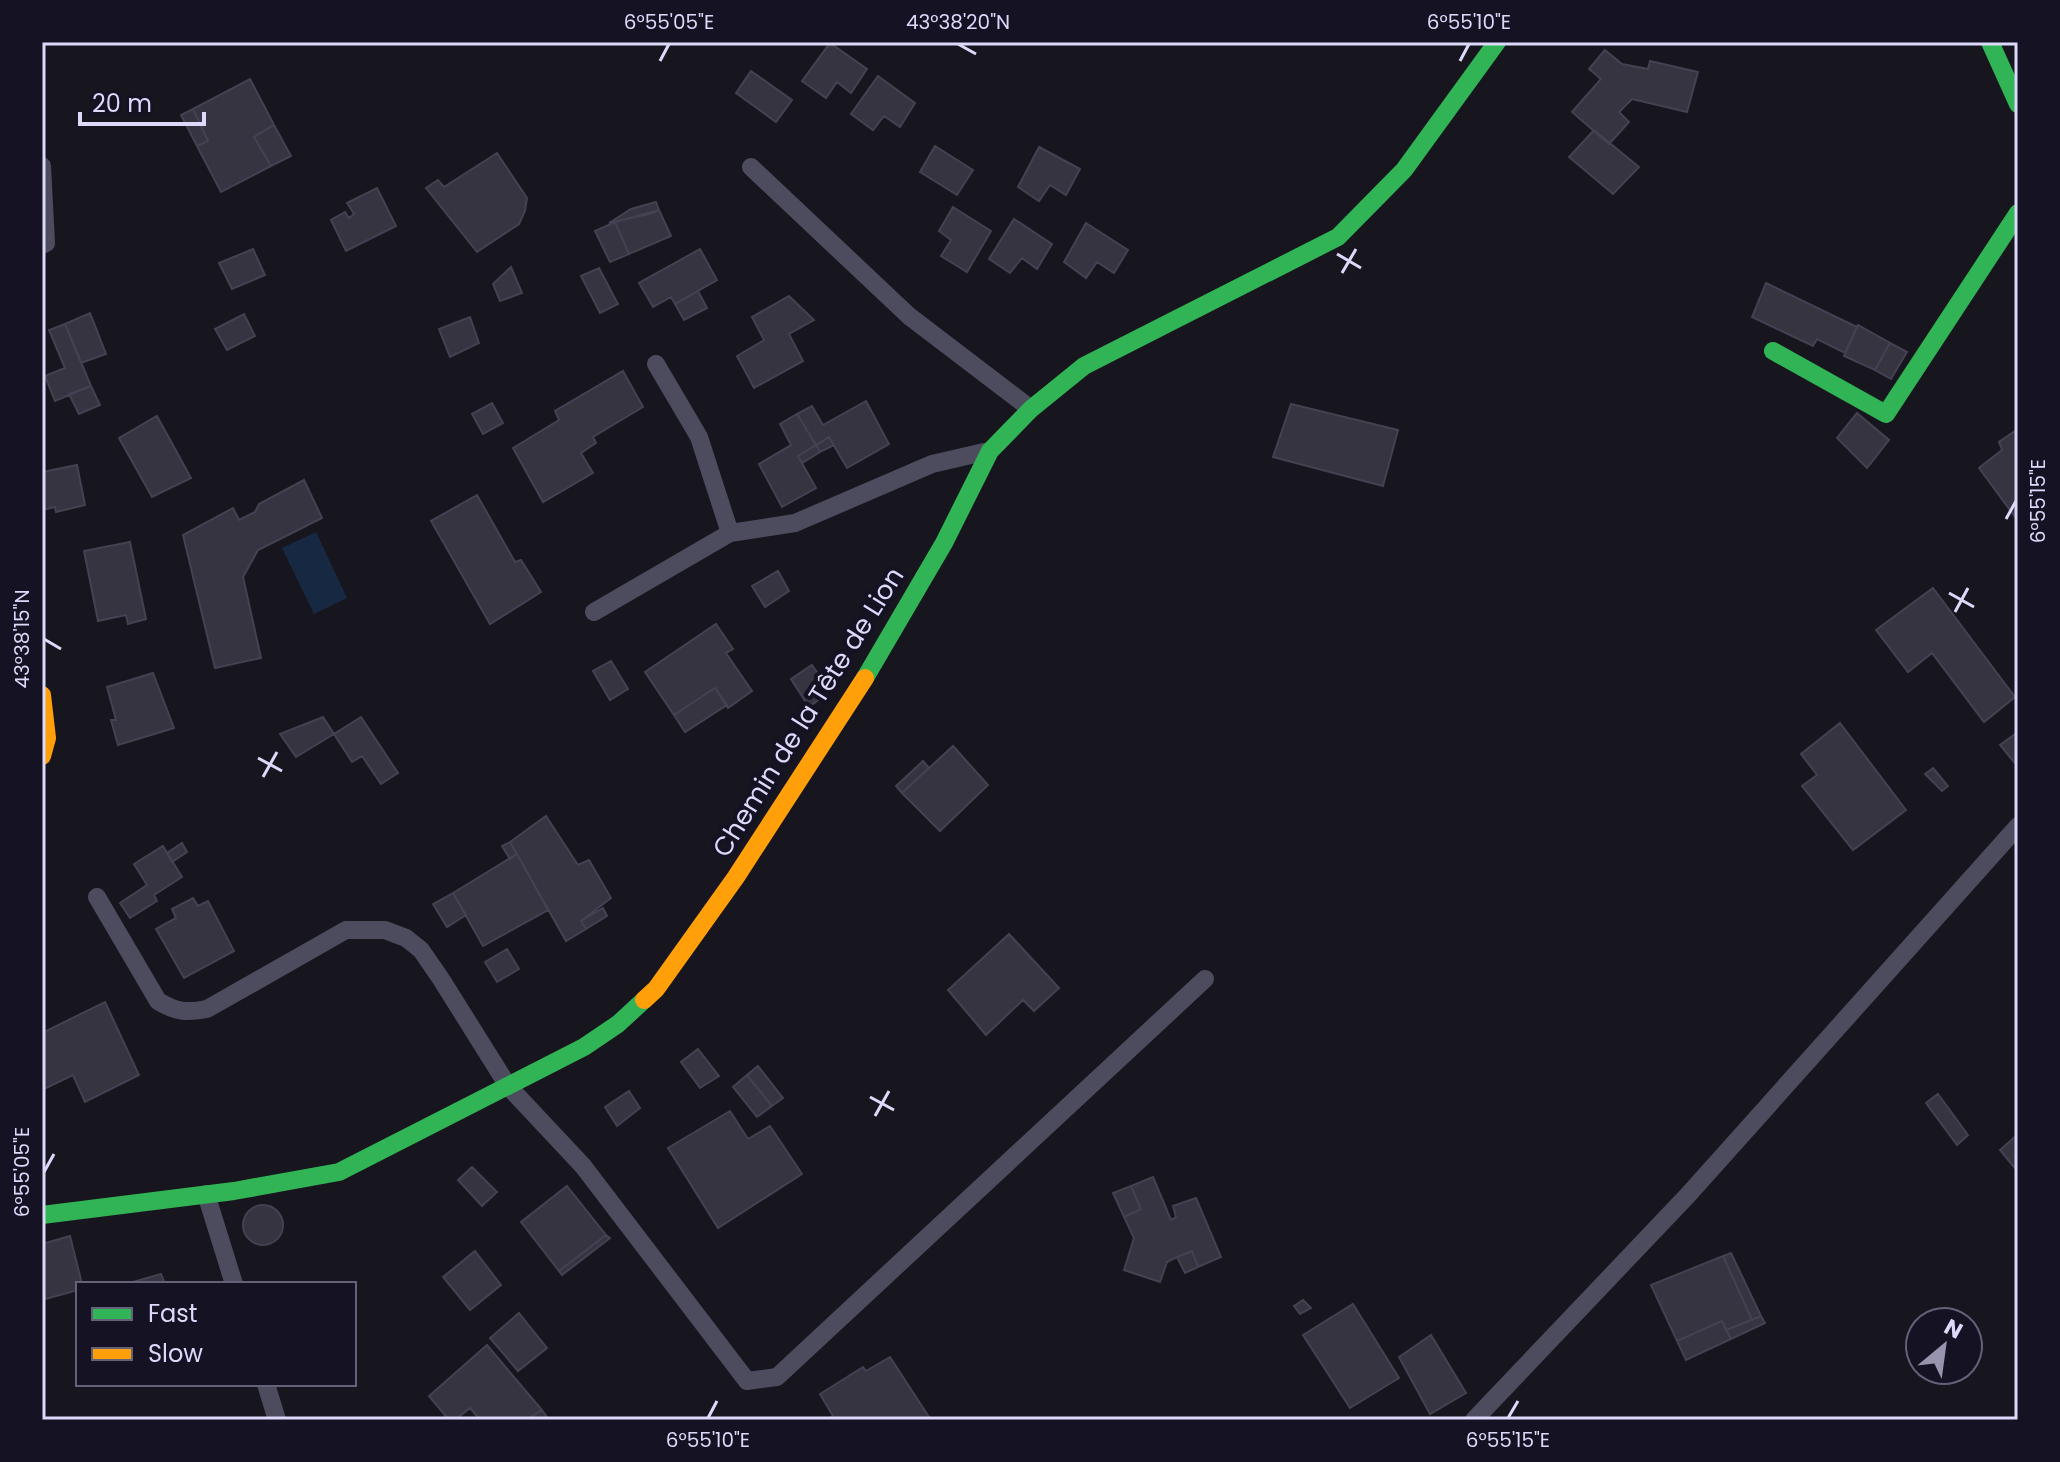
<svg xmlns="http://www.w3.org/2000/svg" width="2060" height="1462" viewBox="0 0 2060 1462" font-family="Poppins,sans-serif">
  <rect width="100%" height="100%" fill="#17161f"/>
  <!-- water -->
  <path fill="#172843" d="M316 532 347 598 314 614 282 548Z"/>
  <!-- building -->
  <path fill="#363441" stroke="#444152" stroke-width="2" d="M830 43 867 69 851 93 837 82 826 98 802 81Z
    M1605 50 1622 64 1648 69 1650 61 1698 72 1687 112 1632 99 1619 112 1629 122 1609 144 1572 112 1601 79 1589 69Z
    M751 71 792 100 776 122 736 93Z
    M878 76 915 103 900 127 884 116 873 130 851 114Z
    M250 79 274 125 254 137 271 166 221 192 197 146 208 141 193 109Z
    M193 109 208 141 197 146 181 115Z
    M274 125 291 156 271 166 254 137Z
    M1594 130 1639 167 1613 194 1569 157Z
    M935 146 973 170 957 195 920 172Z
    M1039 147 1080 169 1066 195 1050 185 1039 201 1018 187Z
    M497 153 527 198 525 211 519 224 477 252 426 188 438 180 444 187Z
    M377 188 396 226 346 251 331 220 345 212 349 218 354 214 347 203Z
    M656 202 659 210 653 213 609 223 631 209Z
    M953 207 991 231 967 272 941 256 951 240 939 231Z
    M659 210 671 236 629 254 615 222Z
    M1014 219 1052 244 1037 269 1022 258 1010 273 989 259Z
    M615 222 629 254 610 262 595 231Z
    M1086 223 1128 250 1114 273 1097 262 1086 278 1064 262Z
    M253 249 265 275 232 289 219 263Z
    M700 249 717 280 675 304 671 297 653 307 639 283Z
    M511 267 522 293 500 301 493 284Z
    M599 268 618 304 600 313 581 276Z
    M1766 283 1857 327 1845 353 1817 339 1813 346 1752 317Z
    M698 291 707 308 684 320 675 304Z
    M789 296 814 320 789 334 803 361 754 388 737 356 764 340 752 317Z
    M90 313 106 354 81 363 65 324Z
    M244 314 255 336 227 350 215 329Z
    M470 317 479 343 450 357 439 329Z
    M65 324 91 386 55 401 45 376 65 368 49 330Z
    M1858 325 1890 343 1875 370 1844 356Z
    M1890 343 1907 352 1891 379 1875 370Z
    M623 371 643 407 593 437 596 443 581 453 593 473 543 502 513 448 559 420 555 411Z
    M91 386 100 405 79 414 69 394Z
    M866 401 889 444 847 468 829 437 816 445 797 414 812 406 823 425Z
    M492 403 503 423 483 434 472 414Z
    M1291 404 1398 430 1383 486 1273 457Z
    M1857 413 1889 440 1867 468 1837 438Z
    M797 414 816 445 798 456 816 488 782 507 759 464 791 445 780 424Z
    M157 416 191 478 152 497 119 438Z
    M2018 429V521L1979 468 2002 450 1999 442Z
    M829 437 834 445 820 452 816 445Z
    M816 445 820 452 802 463 798 456Z
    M77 465 85 505 56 512 55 507 42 510V472Z
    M304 480 322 518 258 550 243 577 261 658 215 668 183 535 233 508 239 520 255 512 259 504Z
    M477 495 515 562 521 560 541 592 490 624 431 521Z
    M130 542 146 619 128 624 126 615 98 621 84 551Z
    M778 571 789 591 765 607 752 586Z
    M1933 588 2015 697 1984 722 1932 653 1908 672 1876 630Z
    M716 624 733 649 726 653 752 691 728 708 715 688 674 715 645 672Z
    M611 661 628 689 610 700 593 671Z
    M812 665 830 691 809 707 791 679Z
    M153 673 174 728 118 745 111 720H116L107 687Z
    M715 688 727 705 685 732 674 715Z
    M323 717 334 734 296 757 280 734Z
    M361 717 398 773 381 784 362 756 352 762 334 734Z
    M1840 723 1906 810 1853 850 1802 786 1817 775 1801 754Z
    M2018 732V767L2000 745Z
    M953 746 988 785 940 831 902 793Z
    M923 761 929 768 902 793 896 786Z
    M1933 768 1948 786 1942 791 1925 774Z
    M546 816 578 865 589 860 611 898 581 921 586 929 566 941 510 842Z
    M510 842 517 854 510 859 502 846Z
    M182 843 187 852 172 862 167 853Z
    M163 846 182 877 154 895 157 901 130 918 120 903 147 885 134 864Z
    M517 854 548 910 483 946 453 893Z
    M453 893 466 915 447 927 433 904Z
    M193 898 198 906 208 901 234 951 184 978 156 929 176 918 172 909Z
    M603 908 607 916 586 929 581 921Z
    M1009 934 1059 988 1034 1011 1023 1000 986 1035 948 990Z
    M507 949 519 969 497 982 485 962Z
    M105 1002 139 1075 85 1102 73 1075 42 1090V1033Z
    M698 1049 719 1076 700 1088 681 1062Z
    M758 1066 783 1098 772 1106 747 1075Z
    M747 1075 772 1106 757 1117 733 1087Z
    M629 1091 640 1108 617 1126 605 1107Z
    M1938 1094 1968 1135 1957 1145 1926 1103Z
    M730 1111 748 1139 770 1126 802 1174 718 1228 668 1148Z
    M2018 1134V1172L2000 1150Z
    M472 1167 497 1192 482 1206 458 1180Z
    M1153 1177 1171 1220 1176 1217 1173 1206 1196 1198 1221 1257 1198 1267 1192 1251 1177 1257 1167 1262 1160 1282 1124 1270 1134 1238 1124 1217 1141 1209 1131 1186Z
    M567 1186 606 1235 559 1271 521 1222Z
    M1131 1186 1141 1209 1124 1217 1113 1193Z
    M243 1225a20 20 0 1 1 40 0a20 20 0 1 1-40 0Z
    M606 1235 610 1238 562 1275 559 1271Z
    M70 1236 82 1284H78V1290L42 1300V1244Z
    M475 1251 501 1285 470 1310 443 1277Z
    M1192 1251 1198 1267 1185 1273 1177 1257Z
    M1731 1253 1761 1316 1752 1320 1723 1256Z
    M1723 1256 1752 1320 1726 1330 1722 1321 1677 1341 1651 1285Z
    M161 1274 165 1284H126Z
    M1303 1300 1311 1308 1300 1314 1294 1306Z
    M1353 1304 1399 1378 1350 1408 1303 1335Z
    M519 1313 547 1348 518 1371 490 1338Z
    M1761 1316 1765 1323 1731 1339 1726 1330Z
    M1722 1321 1731 1339 1686 1360 1677 1341Z
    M1431 1335 1466 1393 1430 1414 1399 1357Z
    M487 1345 513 1376 542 1410 526 1420H480L470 1408 455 1420H449L429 1396Z
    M890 1357 929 1417 925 1420H827L833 1416 820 1394 863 1367 866 1371Z
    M542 1410 549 1420H526Z"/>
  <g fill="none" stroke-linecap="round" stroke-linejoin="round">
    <!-- lane -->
    <path stroke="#4d4c5e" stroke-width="18" d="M42 166 46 243 42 245
      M751 167 909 316 1031 409
      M656 364 699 437 730 533
      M594 612 730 533 795 523 932 464 984 452
      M97 897 158 1001C176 1012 186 1013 207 1009L346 930H385L406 938 421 950 441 979 508 1086 583 1166 747 1381 777 1377 1205 979
      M206 1194 234 1284
      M266 1384 277 1420
      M1474 1420 1688 1195 2018 826"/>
    <!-- fast -->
    <path stroke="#30b455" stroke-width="18" d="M1990 42 2018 104
      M1773 351 1886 414 2018 213
      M865 678 944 543 990 451 1031 409 1084 366 1338 237 1404 170 1497 42
      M42 1215 234 1191 339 1172 584 1047 618 1024 644 1000"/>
    <!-- slow -->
    <path stroke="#ff9f0a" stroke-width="18" d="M42 695 47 738 42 756
      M644 1000 656 989 736 877 865 678"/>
  </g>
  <!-- ticks -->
  <path fill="none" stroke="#dcd9fa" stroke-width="3" d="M958 44 976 54M660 61 669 44M1460 61 1469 44M1337 254 1361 268M1342 273 1356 249M2006 519 2016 501M1949 593 1974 607M1955 612 1968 588M44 639 61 649M258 758 282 771M263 777 277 752M870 1097 894 1110M875 1116 889 1091M44 1172 54 1154M708 1418 717 1401M1508 1418 1518 1401"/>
  <g text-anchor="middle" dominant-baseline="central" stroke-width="8" stroke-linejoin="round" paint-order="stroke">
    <!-- street labels -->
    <g font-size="26" fill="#dcd9fa" stroke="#141223">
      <text transform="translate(808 712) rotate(-58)">Chemin de la Tête de Lion</text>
    </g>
  </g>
  <!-- border -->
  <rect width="2060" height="1462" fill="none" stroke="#141223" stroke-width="88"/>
  <!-- legend -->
  <rect x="76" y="1282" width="280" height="104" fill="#141223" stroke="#646279" stroke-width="2"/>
  <rect x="92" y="1308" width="40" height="12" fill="#30b455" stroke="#646279" stroke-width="2"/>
  <text x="148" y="1322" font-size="24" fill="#dcd9fa">Fast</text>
  <rect x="92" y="1348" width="40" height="12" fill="#ff9f0a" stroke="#646279" stroke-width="2"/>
  <text x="148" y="1362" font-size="24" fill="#dcd9fa">Slow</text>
  <!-- north arrow -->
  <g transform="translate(1944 1346) rotate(29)"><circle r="38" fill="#141223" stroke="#646279" stroke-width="2"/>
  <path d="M0-6L14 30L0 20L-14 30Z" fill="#9795ad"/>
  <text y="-12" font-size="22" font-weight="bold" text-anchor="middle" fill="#dcd9fa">N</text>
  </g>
  <!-- scale -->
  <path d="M80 112v12h124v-12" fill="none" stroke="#dcd9fa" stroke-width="4"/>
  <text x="92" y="112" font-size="24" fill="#dcd9fa" stroke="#141223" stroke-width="6" paint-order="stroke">20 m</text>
  <rect x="44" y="44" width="1972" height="1374" fill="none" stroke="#dcd9fa" stroke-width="3"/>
  <g font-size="20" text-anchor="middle" fill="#dcd9fa">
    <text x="669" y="29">6°55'05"E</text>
    <text x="958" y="29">43°38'20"N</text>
    <text x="1469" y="29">6°55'10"E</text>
    <text transform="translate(2038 501) rotate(-90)" y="7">6°55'15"E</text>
    <text transform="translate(22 639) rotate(-90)" y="7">43°38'15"N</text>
    <text transform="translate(22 1172) rotate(-90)" y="7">6°55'05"E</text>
    <text x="708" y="1447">6°55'10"E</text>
    <text x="1508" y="1447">6°55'15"E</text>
  </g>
</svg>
